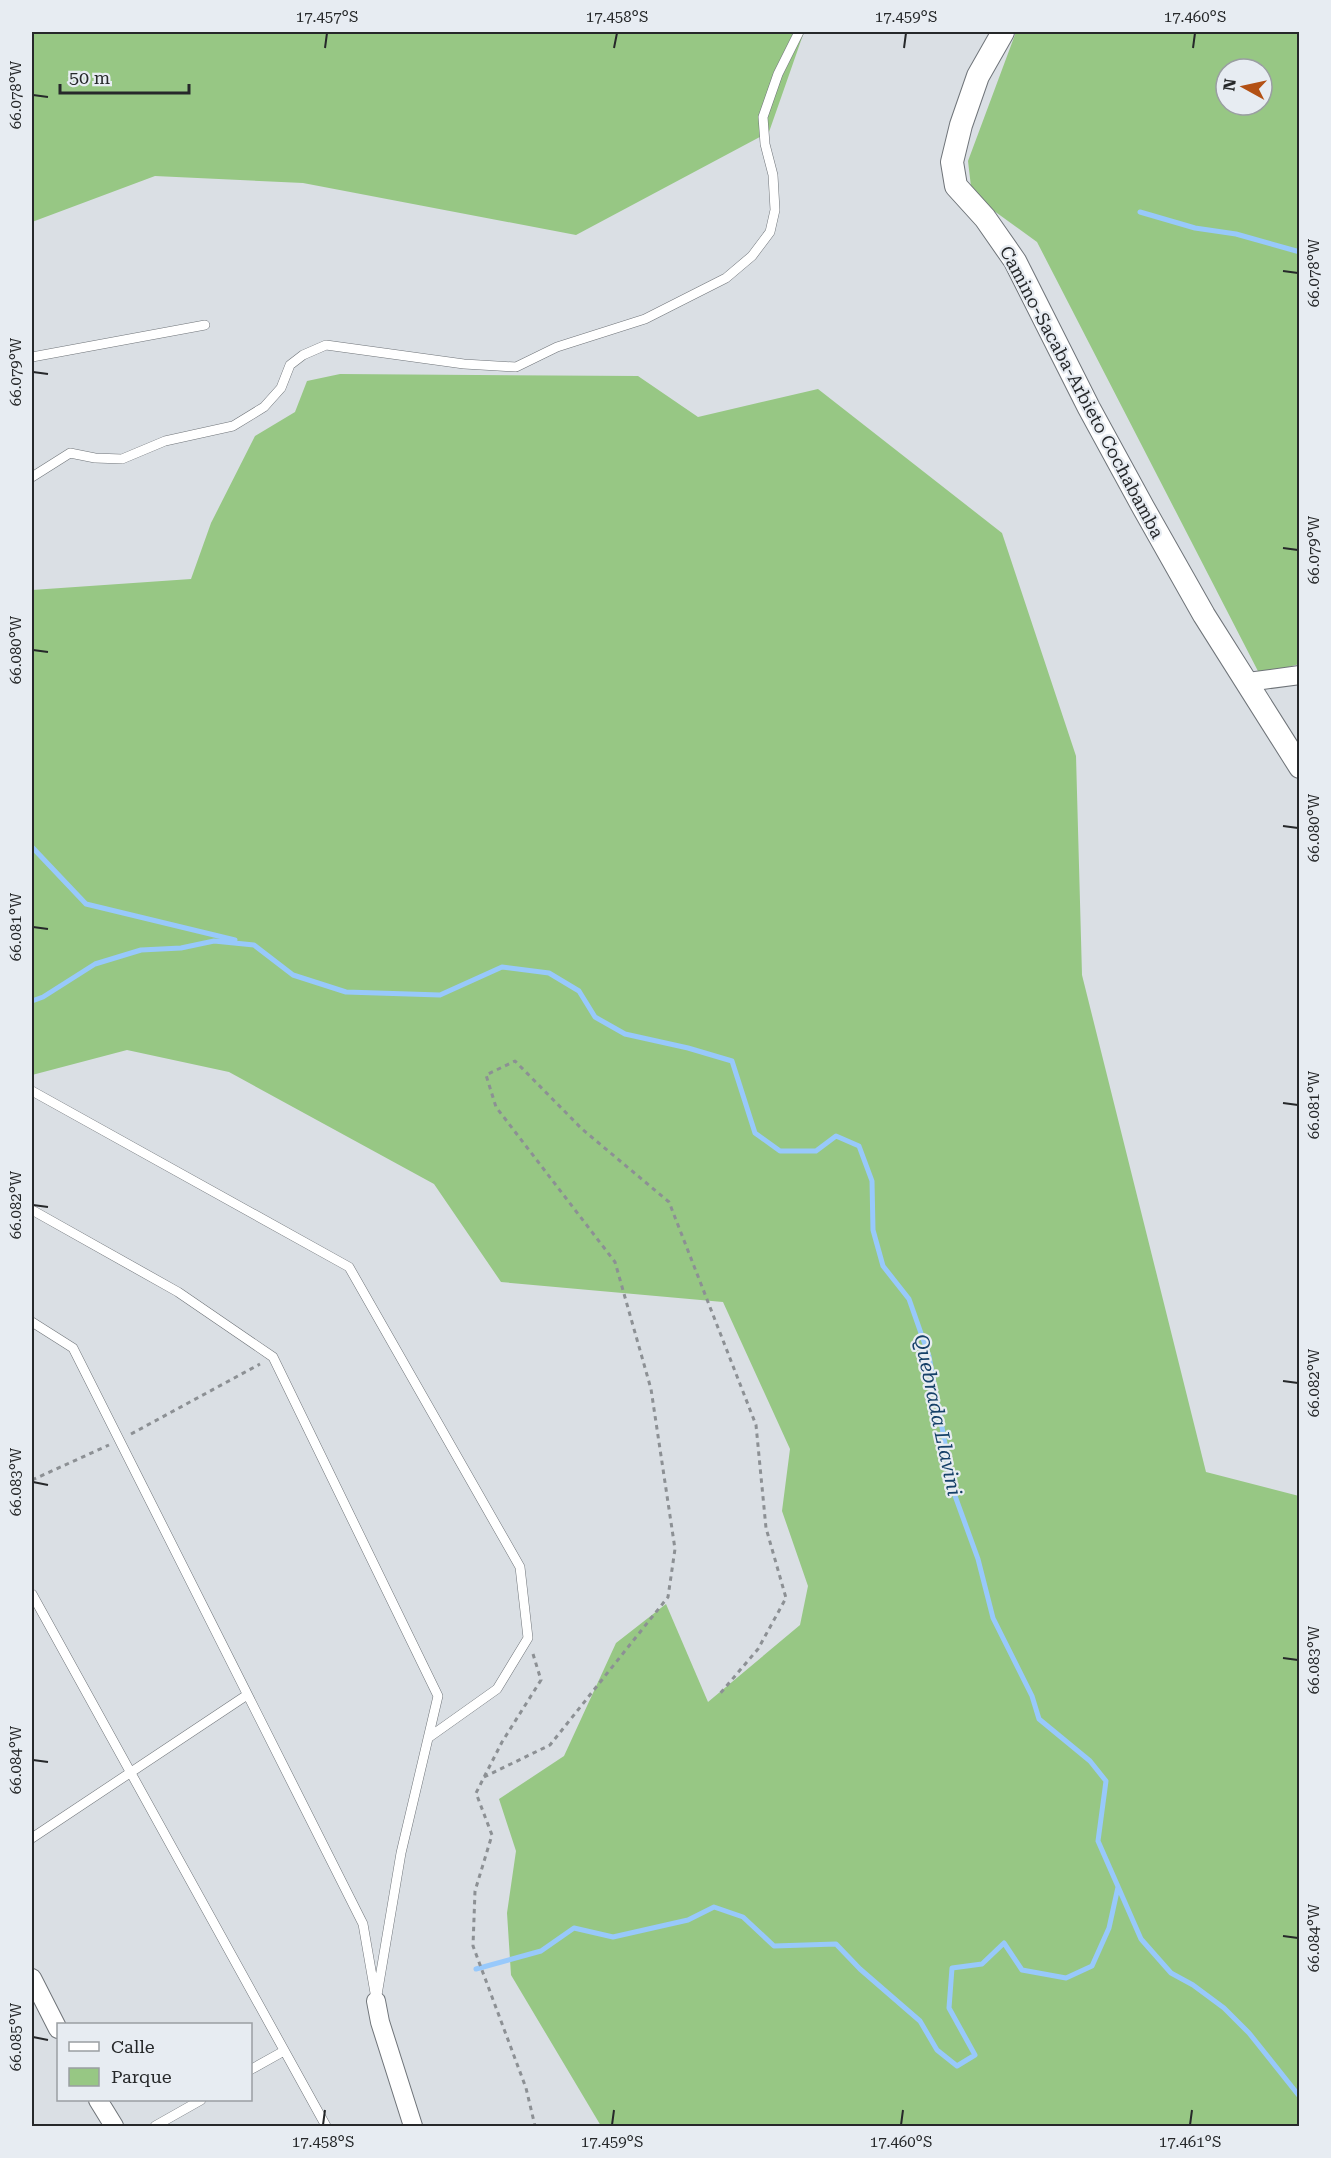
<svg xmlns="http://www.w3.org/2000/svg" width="1331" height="2158" viewBox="0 0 1331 2158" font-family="'Roboto Serif',serif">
  <rect width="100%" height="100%" fill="#dadfe4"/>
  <!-- green -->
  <path fill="#97c784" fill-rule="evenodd" d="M32 32H804L769 132 576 235 303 183 155 176 32 222Z
    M1016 32H1299V664L1260 675 1037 242 972 195 968 161ZM1226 69H1262V105H1226Z
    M340 374 638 376 698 417 818 389 1002 533 1076 756 1082 975 1206 1472 1299 1496V2126H601L511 1975 507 1913 516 1851 499 1799 564 1756 616 1643 666 1604 708 1702 800 1625 808 1586 782 1511 790 1449 723 1302 501 1282 434 1184 229 1072 127 1050 32 1075V590L191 579 211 523 255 436 295 412 307 381Z"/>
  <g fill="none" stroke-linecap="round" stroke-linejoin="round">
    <!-- stream -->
    <path stroke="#98c9fb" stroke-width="5" d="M1140 212 1195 228 1236 234 1300 252
      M32 847 86 904 235 940
      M32 1001 43 997 95 964 141 950 181 948 214 941 254 945 293 975 346 992 440 995 502 967 549 973 579 991 595 1017 625 1034 688 1048 732 1061 755 1133 780 1151H816L836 1136 859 1146 872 1181 873 1230 883 1266 909 1299 929 1356 954 1493 978 1559 993 1618 1032 1696 1039 1719 1090 1761 1106 1781 1098 1841 1141 1939 1171 1973 1193 1985 1224 2008 1249 2033 1300 2097
      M476 1969 541 1951 574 1928 613 1937 688 1920 714 1907 743 1917 774 1946 836 1944 860 1969 920 2021 937 2050 957 2066 975 2055 949 2008 952 1968 982 1964 1004 1943 1022 1970 1066 1978 1092 1966 1109 1928 1118 1887"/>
    <defs>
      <path id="service" d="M32 357 205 325
        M32 477 70 453 95 458 122 459 165 441 233 426 264 407 281 388 290 365 303 355 326 345 464 364 516 367 557 347 645 319 726 278 752 256 770 232 775 210 773 175 765 144 763 117 778 74 799 32
        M32 1091 349 1267 520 1567 528 1638 497 1689 428 1738
        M32 1210 178 1292 273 1357 438 1696 401 1853 376 2001
        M32 1322 73 1348 363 1924 375 1993
        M32 1594 326 2126
        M32 1838 247 1695
        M250 2070 284 2051
        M155 2126 201 2100"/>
      <path id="minor" d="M1248 682 1300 675
        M32 1978 58 2029
        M376 2001 380 2022 413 2126
        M98 2100 114 2126"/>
      <path id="tertiary" d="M1003 32 978 76 961 125 952 162 956 186 985 218 1015 261 1089 408 1143 507 1204 615 1300 767"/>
    </defs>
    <!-- service casing -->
    <use href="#service" stroke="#6f7479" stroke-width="10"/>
    <!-- minor casing -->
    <use href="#minor" stroke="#6f7479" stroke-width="20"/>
    <!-- tertiary casing -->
    <use href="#tertiary" stroke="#6f7479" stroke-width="24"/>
    <!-- path -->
    <path stroke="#8c9094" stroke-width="3" stroke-dasharray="4.5 4.5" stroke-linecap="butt" d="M131 1434 260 1364
      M32 1480 109 1445
      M533 1654 541 1680 502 1742 476 1793 492 1835 475 1891 473 1946 526 2088 535 2126
      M484 1777 550 1745 668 1597 675 1549 651 1389 615 1262 496 1107 486 1075 515 1061 582 1129 669 1202 756 1425 766 1528 786 1598 758 1649 718 1696"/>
    <!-- service -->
    <use href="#service" stroke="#fff" stroke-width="9"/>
    <!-- minor -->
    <use href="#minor" stroke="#fff" stroke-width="18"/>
    <!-- tertiary -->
    <use href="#tertiary" stroke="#fff" stroke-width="22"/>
  </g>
  <!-- ticks -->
  <path fill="none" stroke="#26282a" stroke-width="2" d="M325 48 327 33M614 48 617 33M904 48 906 33M1193 48 1195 33M33 95 48 97M1283 271 1298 273M33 372 48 374M1283 548 1298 550M33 650 48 652M1283 826 1298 828M33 927 48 929M1283 1103 1298 1105M33 1205 48 1207M1283 1381 1298 1383M33 1482 48 1485M1283 1658 1298 1660M33 1760 48 1762M1283 1936 1298 1938M33 2037 48 2040M323 2125 325 2110M612 2125 614 2110M901 2125 903 2110M1190 2125 1192 2110"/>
  <g text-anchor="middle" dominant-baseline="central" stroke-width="4.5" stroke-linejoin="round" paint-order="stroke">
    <!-- street labels -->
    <g font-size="18" fill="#26282a" stroke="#e7ecf2">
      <text transform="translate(1082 392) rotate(62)">Camino-Sacaba-Arbieto Cochabamba</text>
    </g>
    <!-- water labels -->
    <g font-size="20" font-style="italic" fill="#154068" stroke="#e7ecf2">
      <text transform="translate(938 1415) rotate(78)">Quebrada Llavini</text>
    </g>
  </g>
  <!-- border -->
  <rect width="1331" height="2158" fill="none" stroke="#e7ecf2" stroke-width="66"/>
  <!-- legend -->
  <rect x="57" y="2023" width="195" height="78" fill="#e7ecf2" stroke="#9a9ea2" stroke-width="1.5"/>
  <rect x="69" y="2042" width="30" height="9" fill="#ffffff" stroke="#9a9ea2" stroke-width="1.5"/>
  <text x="111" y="2053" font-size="18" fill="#26282a">Calle</text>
  <rect x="69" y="2068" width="30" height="18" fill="#97c784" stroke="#9a9ea2" stroke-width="1.5"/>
  <text x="111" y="2083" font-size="18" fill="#26282a">Parque</text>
  <!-- north arrow -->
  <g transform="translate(1244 87) rotate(278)"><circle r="28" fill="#e7ecf2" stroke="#9a9ea2" stroke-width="1.5"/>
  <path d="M0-4.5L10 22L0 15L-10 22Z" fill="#b35115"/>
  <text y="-9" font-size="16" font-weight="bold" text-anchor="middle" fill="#26282a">N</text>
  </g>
  <!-- scale -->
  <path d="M60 84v9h129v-9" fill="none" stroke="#26282a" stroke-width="3"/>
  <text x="69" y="84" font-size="18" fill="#26282a" stroke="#e7ecf2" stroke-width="4.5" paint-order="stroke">50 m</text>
  <rect x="33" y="33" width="1265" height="2092" fill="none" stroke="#26282a" stroke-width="2"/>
  <g font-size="15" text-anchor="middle" fill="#26282a">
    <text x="327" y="22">17.457°S</text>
    <text x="617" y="22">17.458°S</text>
    <text x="906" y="22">17.459°S</text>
    <text x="1195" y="22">17.460°S</text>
    <text transform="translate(16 95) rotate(-90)" y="5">66.078°W</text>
    <text transform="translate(1314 273) rotate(-90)" y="5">66.078°W</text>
    <text transform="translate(16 372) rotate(-90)" y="5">66.079°W</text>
    <text transform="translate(1314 550) rotate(-90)" y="5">66.079°W</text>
    <text transform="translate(16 650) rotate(-90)" y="5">66.080°W</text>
    <text transform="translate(1314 828) rotate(-90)" y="5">66.080°W</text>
    <text transform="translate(16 927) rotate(-90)" y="5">66.081°W</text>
    <text transform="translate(1314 1105) rotate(-90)" y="5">66.081°W</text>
    <text transform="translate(16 1205) rotate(-90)" y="5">66.082°W</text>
    <text transform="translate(1314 1383) rotate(-90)" y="5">66.082°W</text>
    <text transform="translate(16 1482) rotate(-90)" y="5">66.083°W</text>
    <text transform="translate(1314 1660) rotate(-90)" y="5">66.083°W</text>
    <text transform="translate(16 1760) rotate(-90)" y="5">66.084°W</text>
    <text transform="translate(1314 1938) rotate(-90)" y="5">66.084°W</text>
    <text transform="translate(16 2037) rotate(-90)" y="5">66.085°W</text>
    <text x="323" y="2147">17.458°S</text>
    <text x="612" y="2147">17.459°S</text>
    <text x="901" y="2147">17.460°S</text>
    <text x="1190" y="2147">17.461°S</text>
  </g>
</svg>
